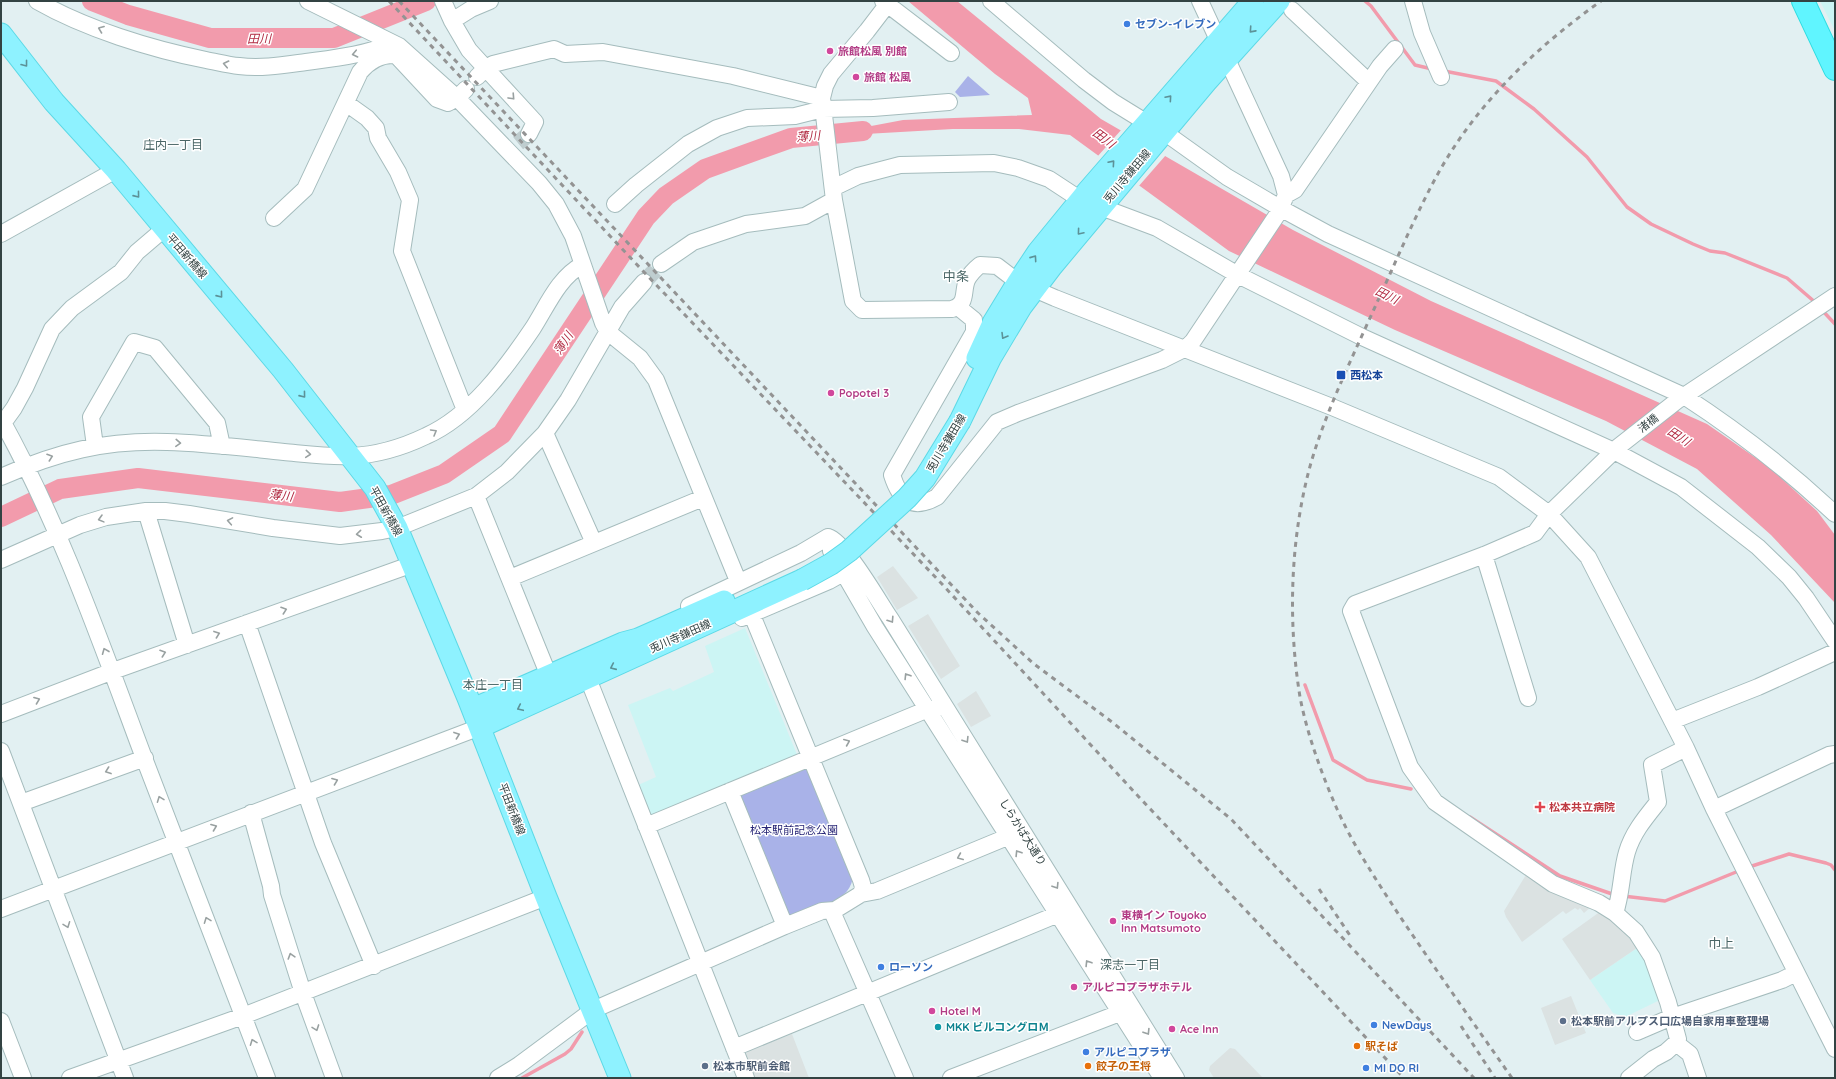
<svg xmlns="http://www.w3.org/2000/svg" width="1836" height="1079" viewBox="0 0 1836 1079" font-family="Quicksand,'Noto Sans JP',sans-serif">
  <rect width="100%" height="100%" fill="#e2f0f2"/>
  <!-- commercial -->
  <path fill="#ccf5f4" d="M1820 1H1835V31Z
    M745 628 798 757 653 818 648 813 636 786 656 777 628 705 670 688 673 691 714 672 705 646Z
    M1640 946 1660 1000 1625 1017 1613 1013 1590 980Z"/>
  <!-- green -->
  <path fill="#a9b2e8" d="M968 76 990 95 960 97 955 92Z
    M802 766 810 769 853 874C853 902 815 909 794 917L787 914 739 797 744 791Z"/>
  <!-- parking -->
  <path fill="#dbe2e2" d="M893 566 918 598 897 610 877 577Z
    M928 614 960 666 941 679 908 626Z
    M976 691 991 716 971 727 957 704Z
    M1527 873 1592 906 1584 913 1580 908 1578 910 1575 908 1566 914 1563 911 1522 942 1506 917 1504 911Z
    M1601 911 1640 946 1590 980 1562 939Z
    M1571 996 1586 1033 1555 1045 1541 1008Z
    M792 1034 809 1078H752L744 1056 748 1051Z
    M1230 1048 1235 1049 1263 1078H1214L1209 1070 1210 1066Z"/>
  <!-- water -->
  <path fill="#f29bac" d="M908 1H957L1101 119 1293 230 1431 301 1707 424 1769 467 1817 511 1835 535V603L1771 535 1697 469 1606 421 1395 330 1229 251 1070 135 1019 129H953L813 137 903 120 1032 115 1028 98 995 74Z"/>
  <!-- pier -->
  <path fill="#e2f0f2" d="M1122 129 1166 155 1138 187 1097 157Z"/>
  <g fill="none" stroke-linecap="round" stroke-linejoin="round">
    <!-- stream -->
    <path stroke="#f29bac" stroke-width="3.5" d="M1365 1 1371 6 1415 65 1432 69
      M1444 71 1496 81 1534 109 1587 157 1627 207 1651 224 1693 244 1710 251 1725 253 1787 278 1816 303
      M1821 309 1835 324
      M1305 685 1333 760 1367 780 1411 789
      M1470 817 1560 876 1615 895
      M1749 867 1789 854 1826 863 1831 865 1835 870
      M1623 896 1665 901 1741 870
      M522 1078 565 1054 571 1049 582 1032"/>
    <!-- river -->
    <path stroke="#f29bac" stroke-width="20" d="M92 1 128 15 210 38H334L426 1
      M1 517 60 489 138 478 340 502 391 495 444 474 502 434 646 217 666 196 705 169 791 138 863 131"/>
    <!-- minor-tunnel -->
    <path stroke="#bfcdcf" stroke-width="16" stroke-dasharray="16 8" stroke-linecap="butt" d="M518 143 529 134
      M644 282 661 264"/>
    <defs>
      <path id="minor" d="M37 1C86 29 151 49 206 60 217 62 228 65 239 66 261 69 284 65 306 62 335 58 365 55 392 43
        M308 1 399 46 457 98 539 183 556 204 573 236 603 323 608 332 640 358 656 380 738 581
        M443 1 452 21 469 50 535 122 529 134
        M883 1 951 53
        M890 1 867 31 831 74 825 86 822 98 834 200 853 301 862 310 952 309C968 304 962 292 967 280 970 274 975 269 980 265L997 266 1018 282 1055 298 1332 407 1499 477 1549 514 1588 557 1686 748 1714 809 1835 1049
        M991 1 1084 80 1113 102 1147 123 1164 132 1227 177 1280 208 1328 234 1684 396C1738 431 1788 470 1835 514
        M1200 1 1281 176 1286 195
        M1413 1 1422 33 1441 77
        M1292 10 1369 82
        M452 21 471 9 490 1
        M477 77 485 69 493 64 554 49 565 54 603 52 733 76 822 98
        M346 103 367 118 376 128 378 138 398 172 410 200 402 251 465 410
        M833 188 858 176 900 165 994 163 1018 168 1049 179 1081 200
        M615 204 636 185 688 144 717 128 747 118 795 116 823 109 873 108 949 102
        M1101 207 1157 228 1238 275 1362 337 1614 451 1681 487 1758 547 1789 577 1806 598 1835 641
        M274 218 305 189 360 72C369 61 382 54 396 55L437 99 448 103 457 98 466 89
        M1 234 116 170
        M661 264 693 242 746 224 805 216 834 200
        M958 307 974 320V332L892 475C900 500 912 511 937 497L997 422 1018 413 1162 360 1186 348 1193 341 1279 212 1286 195 1295 190 1380 66 1395 49
        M1 419C61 527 101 643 144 758 185 865 226 971 267 1078
        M1 426 14 408 25 388 52 329 72 308 121 272 137 252 164 229
        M545 433 594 543
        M95 446 91 417 134 342 155 348 217 423 222 446
        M1 477C57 452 105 440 167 442 206 443 245 448 284 452 306 454 329 457 351 456 376 455 403 447 426 436 471 416 506 368 533 328 547 306 559 277 582 265
        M476 496 553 686
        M146 511 187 645
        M831 551 875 627 1162 1078
        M1484 555 1528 698
        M1 560 80 525 106 517 146 511H165L189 514 273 528 340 536 382 531 397 528 476 496 507 472 545 433 568 400 622 307 644 282
        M510 578 703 498
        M689 606 801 553 828 537C845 542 879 602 890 618L1176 1078
        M752 615 861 880 863 887 861 894 835 910 834 916 905 1078
        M742 618 829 581 852 568
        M247 623 323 843 374 966
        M584 667 591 686 746 1078
        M1 714 113 671 413 564
        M1672 721 1758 687 1835 652
        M1 751 125 1078
        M730 791 785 926
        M21 803 145 758
        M1714 809 1829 755 1835 754
        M251 813 271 886 272 895 303 993 334 1078
        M646 826 921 712 937 708
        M861 894 877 891 1017 833
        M1 909 480 727
        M1615 913C1622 893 1621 872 1627 852 1633 832 1646 817 1658 802L1652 765 1686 748
        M1 1021 23 1078
        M1637 1032 1672 1017 1782 980 1796 973
        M1676 1043 1690 1054 1698 1078
        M734 1048 1068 910
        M70 1078 243 1016 546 897
        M498 1078 519 1065 593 1010 785 926 822 911 835 910
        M951 1078 1130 1009
        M1629 1078 1653 1059 1666 1052 1676 1043 1678 1039 1668 1002 1652 957 1636 932 1615 913 1599 903 1553 884 1435 802 1410 767 1351 611 1355 604 1484 555 1535 533 1549 514 1618 447 1678 400 1835 296"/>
      <path id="major" d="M1 34 54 102 116 170 283 370 375 488 397 528 468 698 546 897 620 1078
        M977 358 993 323 1018 282 1038 252 1087 192 1253 1
        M960 421 991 357 1021 307 1052 266 1206 82 1279 1
        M473 709 623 643 638 639 724 601
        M480 727 802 580"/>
      <path id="highway" d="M1803 1 1835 69"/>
    </defs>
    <!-- minor casing -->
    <use href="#minor" stroke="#a5bcbd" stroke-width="18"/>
    <!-- major casing -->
    <use href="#major" stroke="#5cd9e6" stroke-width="23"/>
    <!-- highway casing -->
    <use href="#highway" stroke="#2ddce1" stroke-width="24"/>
    <!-- minor -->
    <use href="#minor" stroke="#fff" stroke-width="16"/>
    <!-- major -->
    <use href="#major" stroke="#8ef2ff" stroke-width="21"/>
    <!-- highway -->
    <use href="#highway" stroke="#60f5ff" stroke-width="22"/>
    <!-- rail -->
    <path stroke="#939393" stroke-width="3" stroke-dasharray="5 5" stroke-linecap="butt" d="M389 1 642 270 941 583 1138 796 1404 1078
      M399 1 978 613 1034 664 1112 722 1231 819 1474 1078
      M1319 889 1351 937
      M1461 1026 1495 1078
      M1512 1078C1474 1024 1436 970 1399 915 1377 881 1354 847 1337 809 1322 775 1307 734 1300 697 1288 623 1290 543 1309 470 1324 414 1355 352 1379 298 1399 255 1417 211 1440 170 1480 100 1537 47 1601 1"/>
    <defs>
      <path id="major-bridge" d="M802 580 831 564 849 551 907 498 925 478 960 421"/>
    </defs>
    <!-- major-bridge casing -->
    <use href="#major-bridge" stroke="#5cd9e6" stroke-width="23" stroke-linecap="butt"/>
    <!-- major-bridge -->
    <use href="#major-bridge" stroke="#8ef2ff" stroke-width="21"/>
  </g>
  <!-- one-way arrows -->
  <defs><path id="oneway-chevron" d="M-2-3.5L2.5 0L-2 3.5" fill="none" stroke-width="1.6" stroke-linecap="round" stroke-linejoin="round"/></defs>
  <g stroke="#99a1a1">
    <use href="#oneway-chevron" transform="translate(101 29) rotate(-159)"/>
    <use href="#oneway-chevron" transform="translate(355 54) rotate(168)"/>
    <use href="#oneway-chevron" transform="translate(226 64) rotate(-168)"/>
    <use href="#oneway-chevron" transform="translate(512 97) rotate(47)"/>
    <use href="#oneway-chevron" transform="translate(434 432) rotate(-30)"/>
    <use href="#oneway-chevron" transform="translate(178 443) rotate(3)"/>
    <use href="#oneway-chevron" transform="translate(308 454) rotate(5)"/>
    <use href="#oneway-chevron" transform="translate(50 457) rotate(-19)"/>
    <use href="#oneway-chevron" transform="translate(101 519) rotate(165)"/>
    <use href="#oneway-chevron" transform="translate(230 521) rotate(-170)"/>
    <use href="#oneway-chevron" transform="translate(359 534) rotate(174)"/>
    <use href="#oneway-chevron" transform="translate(284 610) rotate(-19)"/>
    <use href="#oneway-chevron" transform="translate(891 620) rotate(57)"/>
    <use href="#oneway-chevron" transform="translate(217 634) rotate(-20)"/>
    <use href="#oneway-chevron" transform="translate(105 651) rotate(-112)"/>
    <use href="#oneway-chevron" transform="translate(163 653) rotate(-19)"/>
    <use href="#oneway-chevron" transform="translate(907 676) rotate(-122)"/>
    <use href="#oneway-chevron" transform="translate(37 700) rotate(-21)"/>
    <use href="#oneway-chevron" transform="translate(457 735) rotate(-20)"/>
    <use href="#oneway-chevron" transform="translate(966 740) rotate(58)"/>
    <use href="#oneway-chevron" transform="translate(847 742) rotate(-23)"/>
    <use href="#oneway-chevron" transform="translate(108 771) rotate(160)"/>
    <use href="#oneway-chevron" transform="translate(335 781) rotate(-21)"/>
    <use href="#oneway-chevron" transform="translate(160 799) rotate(-111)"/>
    <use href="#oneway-chevron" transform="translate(214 827) rotate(-21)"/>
    <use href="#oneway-chevron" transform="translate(1018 853) rotate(-122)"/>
    <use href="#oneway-chevron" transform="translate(960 857) rotate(157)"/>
    <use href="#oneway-chevron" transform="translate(1056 886) rotate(58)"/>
    <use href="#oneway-chevron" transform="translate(207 920) rotate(-111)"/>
    <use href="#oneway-chevron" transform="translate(67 925) rotate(69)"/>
    <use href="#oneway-chevron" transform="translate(291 956) rotate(-107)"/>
    <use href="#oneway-chevron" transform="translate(1088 963) rotate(-122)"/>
    <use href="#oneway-chevron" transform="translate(316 1028) rotate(70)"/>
    <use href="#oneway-chevron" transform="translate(1147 1032) rotate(58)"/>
    <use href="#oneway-chevron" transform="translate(253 1042) rotate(-111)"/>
  </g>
  <g stroke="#5c9298">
    <use href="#oneway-chevron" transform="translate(1252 30) rotate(132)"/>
    <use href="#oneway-chevron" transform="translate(25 64) rotate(52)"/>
    <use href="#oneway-chevron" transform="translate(1169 98) rotate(-49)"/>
    <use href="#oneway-chevron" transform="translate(1112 163) rotate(-49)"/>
    <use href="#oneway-chevron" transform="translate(137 195) rotate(51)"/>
    <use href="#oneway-chevron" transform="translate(1080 232) rotate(130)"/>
    <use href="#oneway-chevron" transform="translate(1034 258) rotate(-55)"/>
    <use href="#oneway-chevron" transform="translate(220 295) rotate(51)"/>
    <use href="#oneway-chevron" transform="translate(1004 336) rotate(121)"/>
    <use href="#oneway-chevron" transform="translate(303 395) rotate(51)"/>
    <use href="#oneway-chevron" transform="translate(613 667) rotate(156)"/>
    <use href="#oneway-chevron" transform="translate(520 708) rotate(155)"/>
  </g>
  <!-- markers -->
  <g fill="#3f7fe0" stroke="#fff" stroke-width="1.5">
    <circle cx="1127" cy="24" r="4"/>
    <circle cx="881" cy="967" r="4"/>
    <circle cx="1374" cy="1025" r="4"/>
    <circle cx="1086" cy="1052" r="4"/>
    <circle cx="1366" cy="1068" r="4"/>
  </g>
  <g fill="#d1479c" stroke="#fff" stroke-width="1.5">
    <circle cx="830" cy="51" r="4"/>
    <circle cx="856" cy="77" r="4"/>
    <circle cx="831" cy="393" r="4"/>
    <circle cx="1113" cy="921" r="4"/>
    <circle cx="1074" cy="987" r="4"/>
    <circle cx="932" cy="1011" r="4"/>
    <circle cx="1172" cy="1029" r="4"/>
  </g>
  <rect fill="#1a4fb4" stroke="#fff" stroke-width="1.5" x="1336" y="370" width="10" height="10" rx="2"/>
  <path fill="#e0444e" stroke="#fff" stroke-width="1.5" d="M1538 801h4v4h4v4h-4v4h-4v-4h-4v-4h4z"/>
  <g fill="#5c6f8a" stroke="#fff" stroke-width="1.5">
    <circle cx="1563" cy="1021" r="4"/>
    <circle cx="705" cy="1066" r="4"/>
  </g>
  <circle fill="#0f9aa8" stroke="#fff" stroke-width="1.5" cx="938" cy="1027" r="4"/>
  <g fill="#e8710a" stroke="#fff" stroke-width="1.5">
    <circle cx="1357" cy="1046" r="4"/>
    <circle cx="1088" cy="1066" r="4"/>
  </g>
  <g text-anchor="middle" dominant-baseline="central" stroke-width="3" stroke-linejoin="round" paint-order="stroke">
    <!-- shop labels -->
    <g font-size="11" font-weight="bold" fill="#366cbe" stroke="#fff" text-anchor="start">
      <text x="1135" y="24">セブン-イレブン</text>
      <text x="889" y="967">ローソン</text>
      <text x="1382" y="1025">NewDays</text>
      <text x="1094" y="1052">アルピコプラザ</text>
      <text x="1374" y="1068">MI DO RI</text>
    </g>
    <!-- hotel labels -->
    <g font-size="11" font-weight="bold" fill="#b23c85" stroke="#fff" text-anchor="start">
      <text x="838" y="51">旅館松風 別館</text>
      <text x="864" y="77">旅館 松風</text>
      <text x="839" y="393">Popotel 3</text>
      <text x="1121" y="915">東横イン Toyoko<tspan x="1121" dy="13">Inn Matsumoto</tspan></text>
      <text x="1082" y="987">アルピコプラザホテル</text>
      <text x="940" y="1011">Hotel M</text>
      <text x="1180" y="1029">Ace Inn</text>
    </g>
    <!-- street labels -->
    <g font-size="11" fill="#334343" stroke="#fff">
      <text transform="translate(1127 176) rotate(-50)">兎川寺鎌田線</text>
      <text transform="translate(187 256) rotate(49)">平田新橋線</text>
      <text transform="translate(1648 423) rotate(-38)">渚橋</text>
      <text transform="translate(946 443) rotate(-59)">兎川寺鎌田線</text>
      <text transform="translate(386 511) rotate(61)">平田新橋線</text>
      <text transform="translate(680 636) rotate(-24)">兎川寺鎌田線</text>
      <text transform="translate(512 809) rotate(69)">平田新橋線</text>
      <text transform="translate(1023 832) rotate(58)">しらかば大通り</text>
    </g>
    <!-- transit labels -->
    <g font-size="11" font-weight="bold" fill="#164399" stroke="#fff" text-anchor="start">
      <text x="1350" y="375">西松本</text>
    </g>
    <!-- health labels -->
    <g font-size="11" font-weight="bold" fill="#be3a42" stroke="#fff" text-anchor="start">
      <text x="1549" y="807">松本共立病院</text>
    </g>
    <!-- park labels -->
    <g font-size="11" fill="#272576" stroke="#fff">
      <text x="794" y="830">松本駅前記念公園</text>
    </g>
    <!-- service labels -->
    <g font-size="11" font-weight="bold" fill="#4e5e75" stroke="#fff" text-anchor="start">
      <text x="1571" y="1021">松本駅前アルプス口広場自家用車整理場</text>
      <text x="713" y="1066">松本市駅前会館</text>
    </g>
    <!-- culture labels -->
    <g font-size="11" font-weight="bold" fill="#0d838f" stroke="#fff" text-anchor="start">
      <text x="946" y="1027">MKK ビルコングロＭ</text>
    </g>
    <!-- food labels -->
    <g font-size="11" font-weight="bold" fill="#c56008" stroke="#fff" text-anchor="start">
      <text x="1365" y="1046">駅そば</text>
      <text x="1096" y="1066">餃子の王将</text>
    </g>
    <!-- water labels -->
    <g font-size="12" font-style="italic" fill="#b12a42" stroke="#fff">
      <text x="259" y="38">田川</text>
      <text transform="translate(808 136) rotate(-5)">薄川</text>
      <text transform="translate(1104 138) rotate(36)">田川</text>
      <text transform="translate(1387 295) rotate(26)">田川</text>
      <text transform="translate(563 343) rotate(-56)">薄川</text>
      <text transform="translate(1679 436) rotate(33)">田川</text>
      <text transform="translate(281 495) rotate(7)">薄川</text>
    </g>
    <!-- neighbourhood labels -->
    <g font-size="12" fill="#4a6666" stroke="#fff">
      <text x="173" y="144">庄内一丁目</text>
      <text x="493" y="684">本庄一丁目</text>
      <text x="1130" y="964">深志一丁目</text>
    </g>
    <!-- quarter labels -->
    <g font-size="13" fill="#4a6666" stroke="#fff">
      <text x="956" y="276">中条</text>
      <text x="1721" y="943">巾上</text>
    </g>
  </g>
  <!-- border -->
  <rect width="1836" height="1079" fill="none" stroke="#334343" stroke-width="4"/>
</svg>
